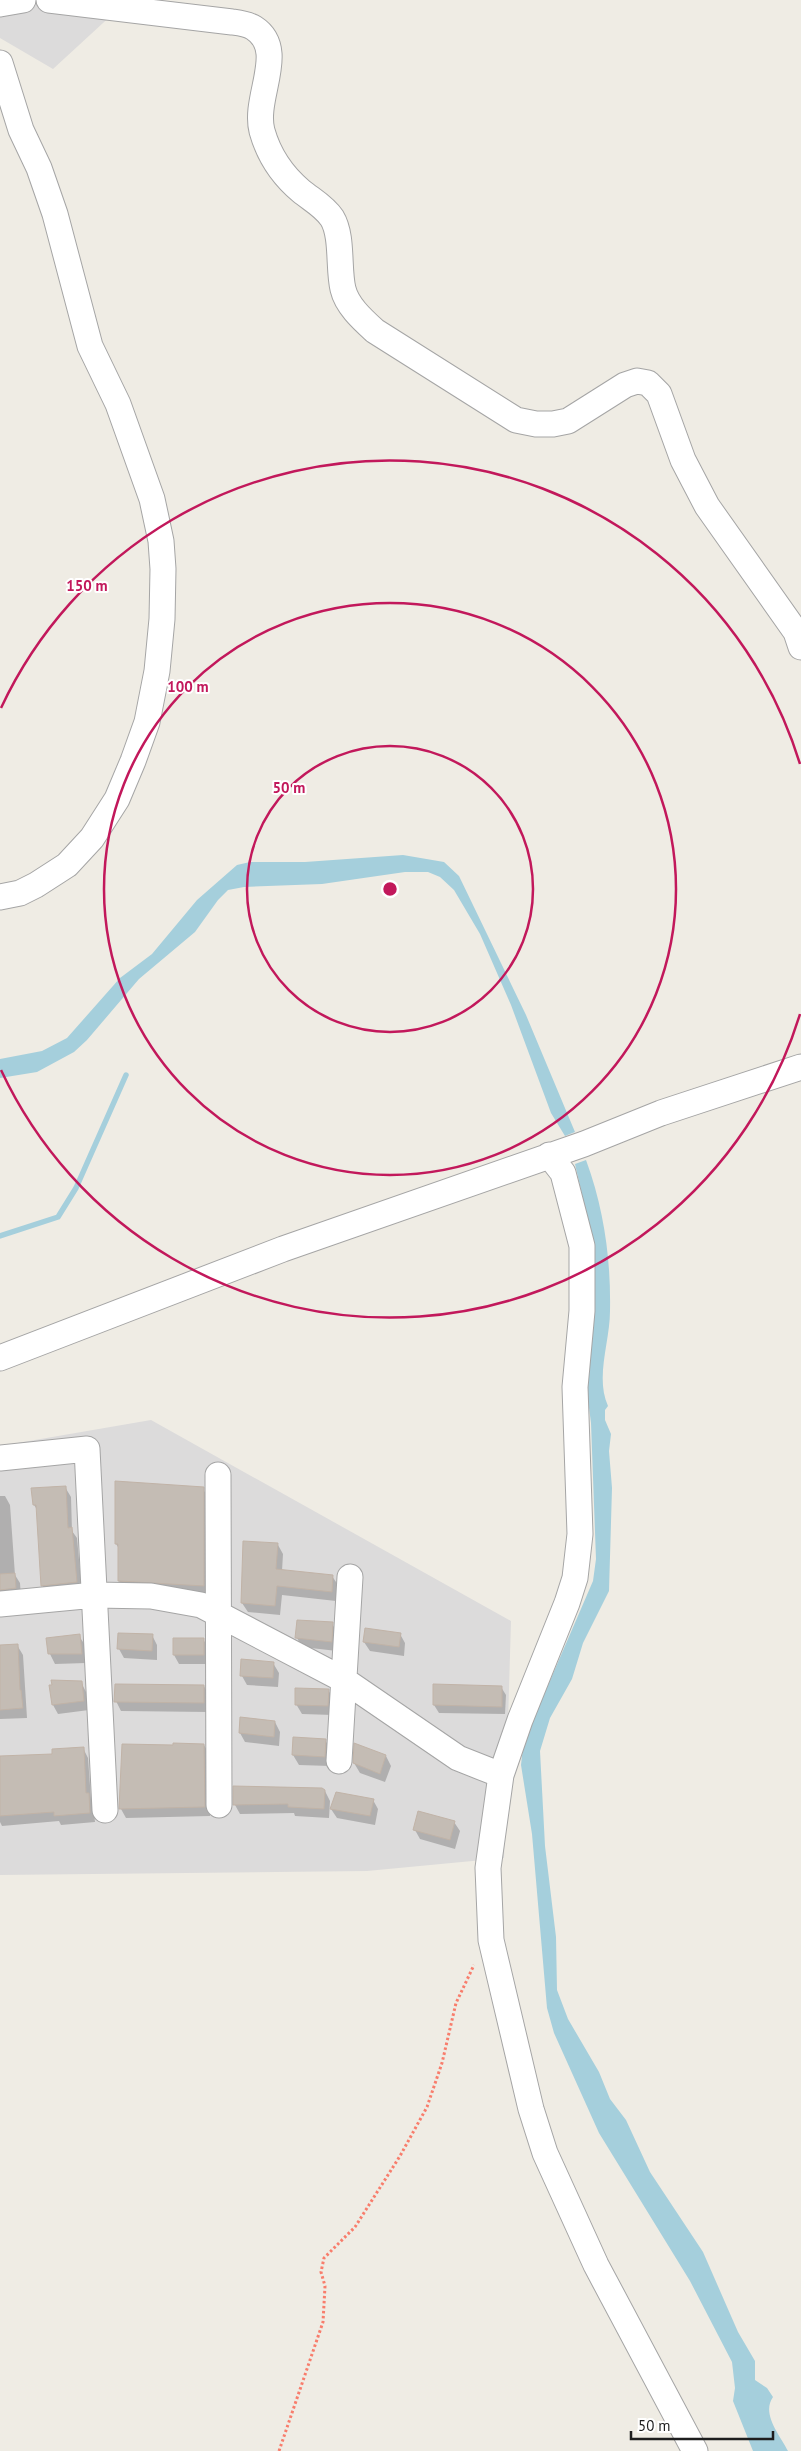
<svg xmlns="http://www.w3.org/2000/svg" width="801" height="2451" viewBox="0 0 801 2451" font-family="'PT Sans',sans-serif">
  <rect width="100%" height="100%" fill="#efece4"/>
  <!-- residential -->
  <path fill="#dcdbdb" d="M0 0H128L53 69 0 38Z
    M151 1420 511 1621 504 1858 367 1871 0 1875V1446Z"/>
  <!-- water -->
  <path fill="#a5cfdc" d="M403 855 444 862 459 876 526 1015 575 1132 565 1136 551 1113 511 1005 480 934 454 890 440 877 428 872H405L322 884 244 887 228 890 218 900 195 932 139 979 87 1040 74 1052 37 1072 0 1078V1059L42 1051 67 1038 120 978 152 954 197 900 237 865 250 862H305Z
    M586 1160C604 1209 611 1259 610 1311 610 1342 595 1377 608 1406L605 1410V1420L611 1434 609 1451 612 1488 609 1591 583 1643 572 1679 550 1718 540 1751 545 1846 556 1937 557 1990 568 2019 599 2072 610 2099 626 2120 650 2172 703 2252 738 2332 755 2361V2380L767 2388 773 2397C761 2414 780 2435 788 2451H753L733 2401 735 2388 732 2362 690 2281 599 2133 554 2033 547 2008 532 1834 521 1765 523 1747 533 1720 593 1581 596 1559 591 1423 587 1392 593 1242 575 1164Z"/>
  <!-- shadow -->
  <path fill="#0003" d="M65 1487 71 1497 72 1531 77 1538 82 1592 48 1595 42 1585 38 1511 34 1505Z
    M203 1489 208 1498 209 1595 124 1590 119 1581 120 1550 116 1544Z
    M0 1496H5L10 1505 15 1575 20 1583 21 1597 0 1602Z
    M278 1545 283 1554 282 1571 332 1576 338 1585 336 1601 282 1595 280 1615 248 1612 242 1603Z
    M332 1624 338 1633 337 1651 302 1647 297 1638Z
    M400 1634 405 1643 404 1656 370 1651 364 1642Z
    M152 1635 157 1645V1660L124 1658 119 1649Z
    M79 1636 85 1645 86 1663 55 1664 50 1654Z
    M203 1639 209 1649V1664H179L174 1655Z
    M17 1645 23 1655 27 1718 0 1719V1646Z
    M273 1663 279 1673 278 1687 247 1685 242 1676Z
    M81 1682 86 1692 89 1710 58 1714 53 1705Z
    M204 1686 209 1696V1712L121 1711 116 1701Z
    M501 1687 506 1695 505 1714 439 1713 434 1705Z
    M328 1690 334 1699 333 1715 302 1714 296 1704Z
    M275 1722 280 1732 279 1746 245 1742 240 1733Z
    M294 1739 325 1740 331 1750 330 1766 299 1765 293 1755Z
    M204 1745 209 1754 210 1816 126 1818 121 1809 174 1746Z
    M356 1745 386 1756 391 1766 385 1782 360 1773 354 1763Z
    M83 1748 88 1758 91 1799 93 1803 95 1822 61 1825 59 1821 2 1826 0 1822V1757L53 1755Z
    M235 1787H281L325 1791 330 1801 329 1818 295 1816 294 1813 240 1814 235 1805Z
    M373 1800 378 1809 375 1825 337 1818 331 1809Z
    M454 1822 460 1831 455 1849 420 1839 415 1830Z"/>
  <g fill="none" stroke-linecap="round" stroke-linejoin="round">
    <!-- stream -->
    <path stroke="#a5cfdc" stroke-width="5.5" d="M0 1236 58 1217 76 1188 126 1075"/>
  </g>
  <!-- building -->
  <path fill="#c4bcb4" stroke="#c1b3a7" d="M115 1481 204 1487V1586L118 1581V1544H115Z
    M66 1486 68 1528 72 1527 77 1582 41 1586 36 1505H33L31 1488Z
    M243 1541 278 1543 276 1569 333 1575 332 1592 277 1586 275 1606 241 1603Z
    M15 1573 16 1588 0 1590V1574Z
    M297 1620 333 1622 332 1642 295 1638Z
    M365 1628 401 1633 399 1647 363 1642Z
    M118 1633 153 1634 152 1651 117 1649Z
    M80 1634 82 1654H48L46 1638Z
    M173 1638H204V1655H173Z
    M18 1644 20 1690H21L23 1708 0 1710V1645Z
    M241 1659 274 1662 273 1678 240 1676Z
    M51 1680 82 1681 84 1701 52 1705 49 1685H52Z
    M115 1684 204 1685V1703L114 1702Z
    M433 1684 502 1686V1707L433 1705Z
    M295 1688 329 1689 328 1706 295 1705Z
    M240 1717 275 1721 274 1737 239 1733Z
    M293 1737 326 1739 325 1757 292 1755Z
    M173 1743 204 1744 205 1807 119 1809 122 1744 173 1745Z
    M354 1743 386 1755 380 1774 353 1763Z
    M84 1747 86 1793H89L90 1813 54 1816V1812L0 1816V1756L52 1754V1749Z
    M233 1786 322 1788 325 1790 324 1809 288 1807V1804L233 1805Z
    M336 1792 374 1799 370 1816 330 1809Z
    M418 1811 455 1821 450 1840 413 1830Z"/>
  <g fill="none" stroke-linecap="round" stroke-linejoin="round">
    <defs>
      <path id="minor" d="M49 0 232 22C239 23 248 24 254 28 288 50 253 97 262 131 269 156 282 175 301 191 312 200 324 206 332 218 343 236 338 269 343 289 347 306 363 320 375 331L516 420 536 424H553L568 421 625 385 637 381 648 383 659 394 683 460 707 506 796 632 801 647
        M0 4 23 0
        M0 63 21 130 39 168 55 214 90 346 118 404 152 499 161 541 163 569 162 619 157 671 147 722 133 761 117 799 92 838 67 865 36 885 20 893 0 897
        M549 1155 563 1173 582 1246V1311L575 1387 580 1534 575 1578 567 1603 520 1720 501 1775 488 1868 491 1940 531 2109 545 2153 596 2265 695 2451
        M0 1358 283 1249 584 1144 661 1113 801 1067
        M0 1458 87 1449 105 1810
        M218 1475 219 1805
        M0 1604 95 1595 151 1596 201 1605 344 1680 458 1758 501 1775
        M339 1761 350 1577"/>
    </defs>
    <!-- minor casing -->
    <use href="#minor" stroke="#a5a5a5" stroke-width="27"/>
    <!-- path -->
    <path stroke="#f87d6c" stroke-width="3" stroke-dasharray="2.5 2.5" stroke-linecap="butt" d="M279 2451 323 2322 325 2286 321 2272 324 2258 355 2227 400 2156 427 2107 442 2063 456 2003 474 1965"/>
    <!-- minor -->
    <use href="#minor" stroke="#fff" stroke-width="25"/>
  </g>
  <!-- distance rings -->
  <g fill="none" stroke="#c2185b" stroke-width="2.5">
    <circle cx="390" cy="889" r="143"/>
    <circle cx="390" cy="889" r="286"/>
    <path d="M800 1014A429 429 0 0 1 1 1070M1 708A429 429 0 0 1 800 764"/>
  </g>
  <circle cx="390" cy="889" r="8" fill="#c2185b" stroke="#fff" stroke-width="2.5"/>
  <g font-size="15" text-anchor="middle" font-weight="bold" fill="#c2185b" stroke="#fff" stroke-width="4" stroke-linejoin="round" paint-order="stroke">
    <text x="87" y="591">150 m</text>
    <text x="188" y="692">100 m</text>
    <text x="289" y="793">50 m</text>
  </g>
  <!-- scale -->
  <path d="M631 2431v8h142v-8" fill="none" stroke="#1e1e1e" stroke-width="2.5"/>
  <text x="638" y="2431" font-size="15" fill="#1e1e1e" stroke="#ffffff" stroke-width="4" paint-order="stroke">50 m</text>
</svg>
